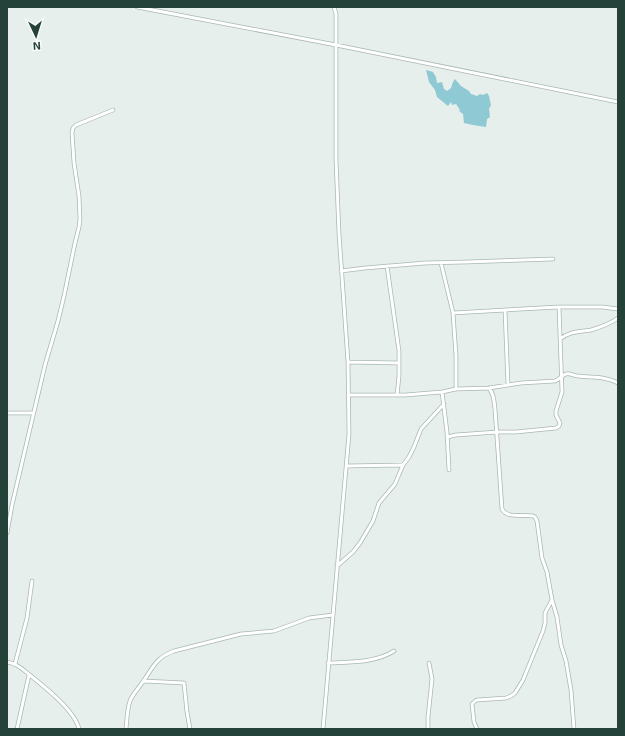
<svg xmlns="http://www.w3.org/2000/svg" width="625" height="736" viewBox="0 0 625 736" font-family="'Exo 2',sans-serif">
  <rect width="100%" height="100%" fill="#e6efeb"/>
  <!-- water -->
  <path fill="#8ec9d4" d="M426 70 433 72 436 77 437 83 442 82 444 89 447 91 451 88 453 82 455 79 461 86 469 91 471 94 477 96 480 94 483 95 487 93 489 96 491 105 489 109 490 117 487 119 486 127 473 125 464 123 463 114 459 111 460 110 456 104 452 105 451 102 448 106 437 97 435 90 429 82Z"/>
  <g fill="none" stroke-linecap="round" stroke-linejoin="round">
    <defs>
      <path id="minor" d="M137 7 336 45 618 102
        M441 263 453 313 456 356V389
        M387 266 399 351V376L397 395
        M341 271 365 268 425 263 466 262 553 259
        M505 310 508 385
        M453 313 558 307H602L618 309
        M560 339C570 331 580 332 591 330 601 327 610 324 618 318
        M348 362 399 363
        M489 388C494 394 494 401 495 409L502 509C507 519 524 514 533 516L535 517 537 521 542 558 547 572 552 600 557 617 561 645 566 661 571 690 574 729
        M442 392 447 432 449 470
        M348 395H405L442 392 456 389 489 388 521 383 555 381C559 380 562 375 566 374 570 373 574 376 578 376 592 378 606 376 618 383
        M7 413H34
        M447 437 456 435 497 432H516L556 428 559 426 560 423 556 415V411L562 392 559 307
        M346 466 402 465
        M7 533 12 505 45 365 58 321 64 296 75 243 79 227 80 219 79 196 74 163 72 133 73 128 76 125 113 110
        M337 566 353 552 360 543 373 521 379 503 395 484 403 465 409 457 414 447 421 429 444 404
        M7 662C10 663 13 663 16 665 22 668 26 672 31 676 46 688 75 711 79 729
        M328 663C350 662 375 663 394 651
        M15 664 27 618 32 581
        M144 681 184 683 187 712 190 729
        M17 729 29 675
        M126 729C127 720 127 709 130 701 132 695 138 689 142 683 153 668 155 658 174 651L241 634 274 631 309 618 333 615
        M323 729 349 434 348 362 339 234 336 160V14L334 7
        M428 729V717L432 679 429 663
        M477 729 474 722 472 704 475 701 477 700 506 698 511 696 515 693 523 680 543 631 545 623V613L552 600"/>
    </defs>
    <!-- minor casing -->
    <use href="#minor" stroke="#a8b8b2" stroke-width="4.5"/>
    <!-- minor -->
    <use href="#minor" stroke="#fff" stroke-width="3"/>
  </g>
  <!-- border -->
  <rect width="625" height="736" fill="none" stroke="#24423a" stroke-width="16"/>
  <!-- north arrow -->
  <g transform="translate(36 36) rotate(176)" stroke="#f7fbf9" stroke-width="3" paint-order="stroke">
  <path d="M0-3L7 15L0 10L-7 15Z" fill="#24423a"/>
  <text y="-6" font-size="11" font-weight="bold" text-anchor="middle" fill="#24423a">N</text>
  </g>
</svg>
